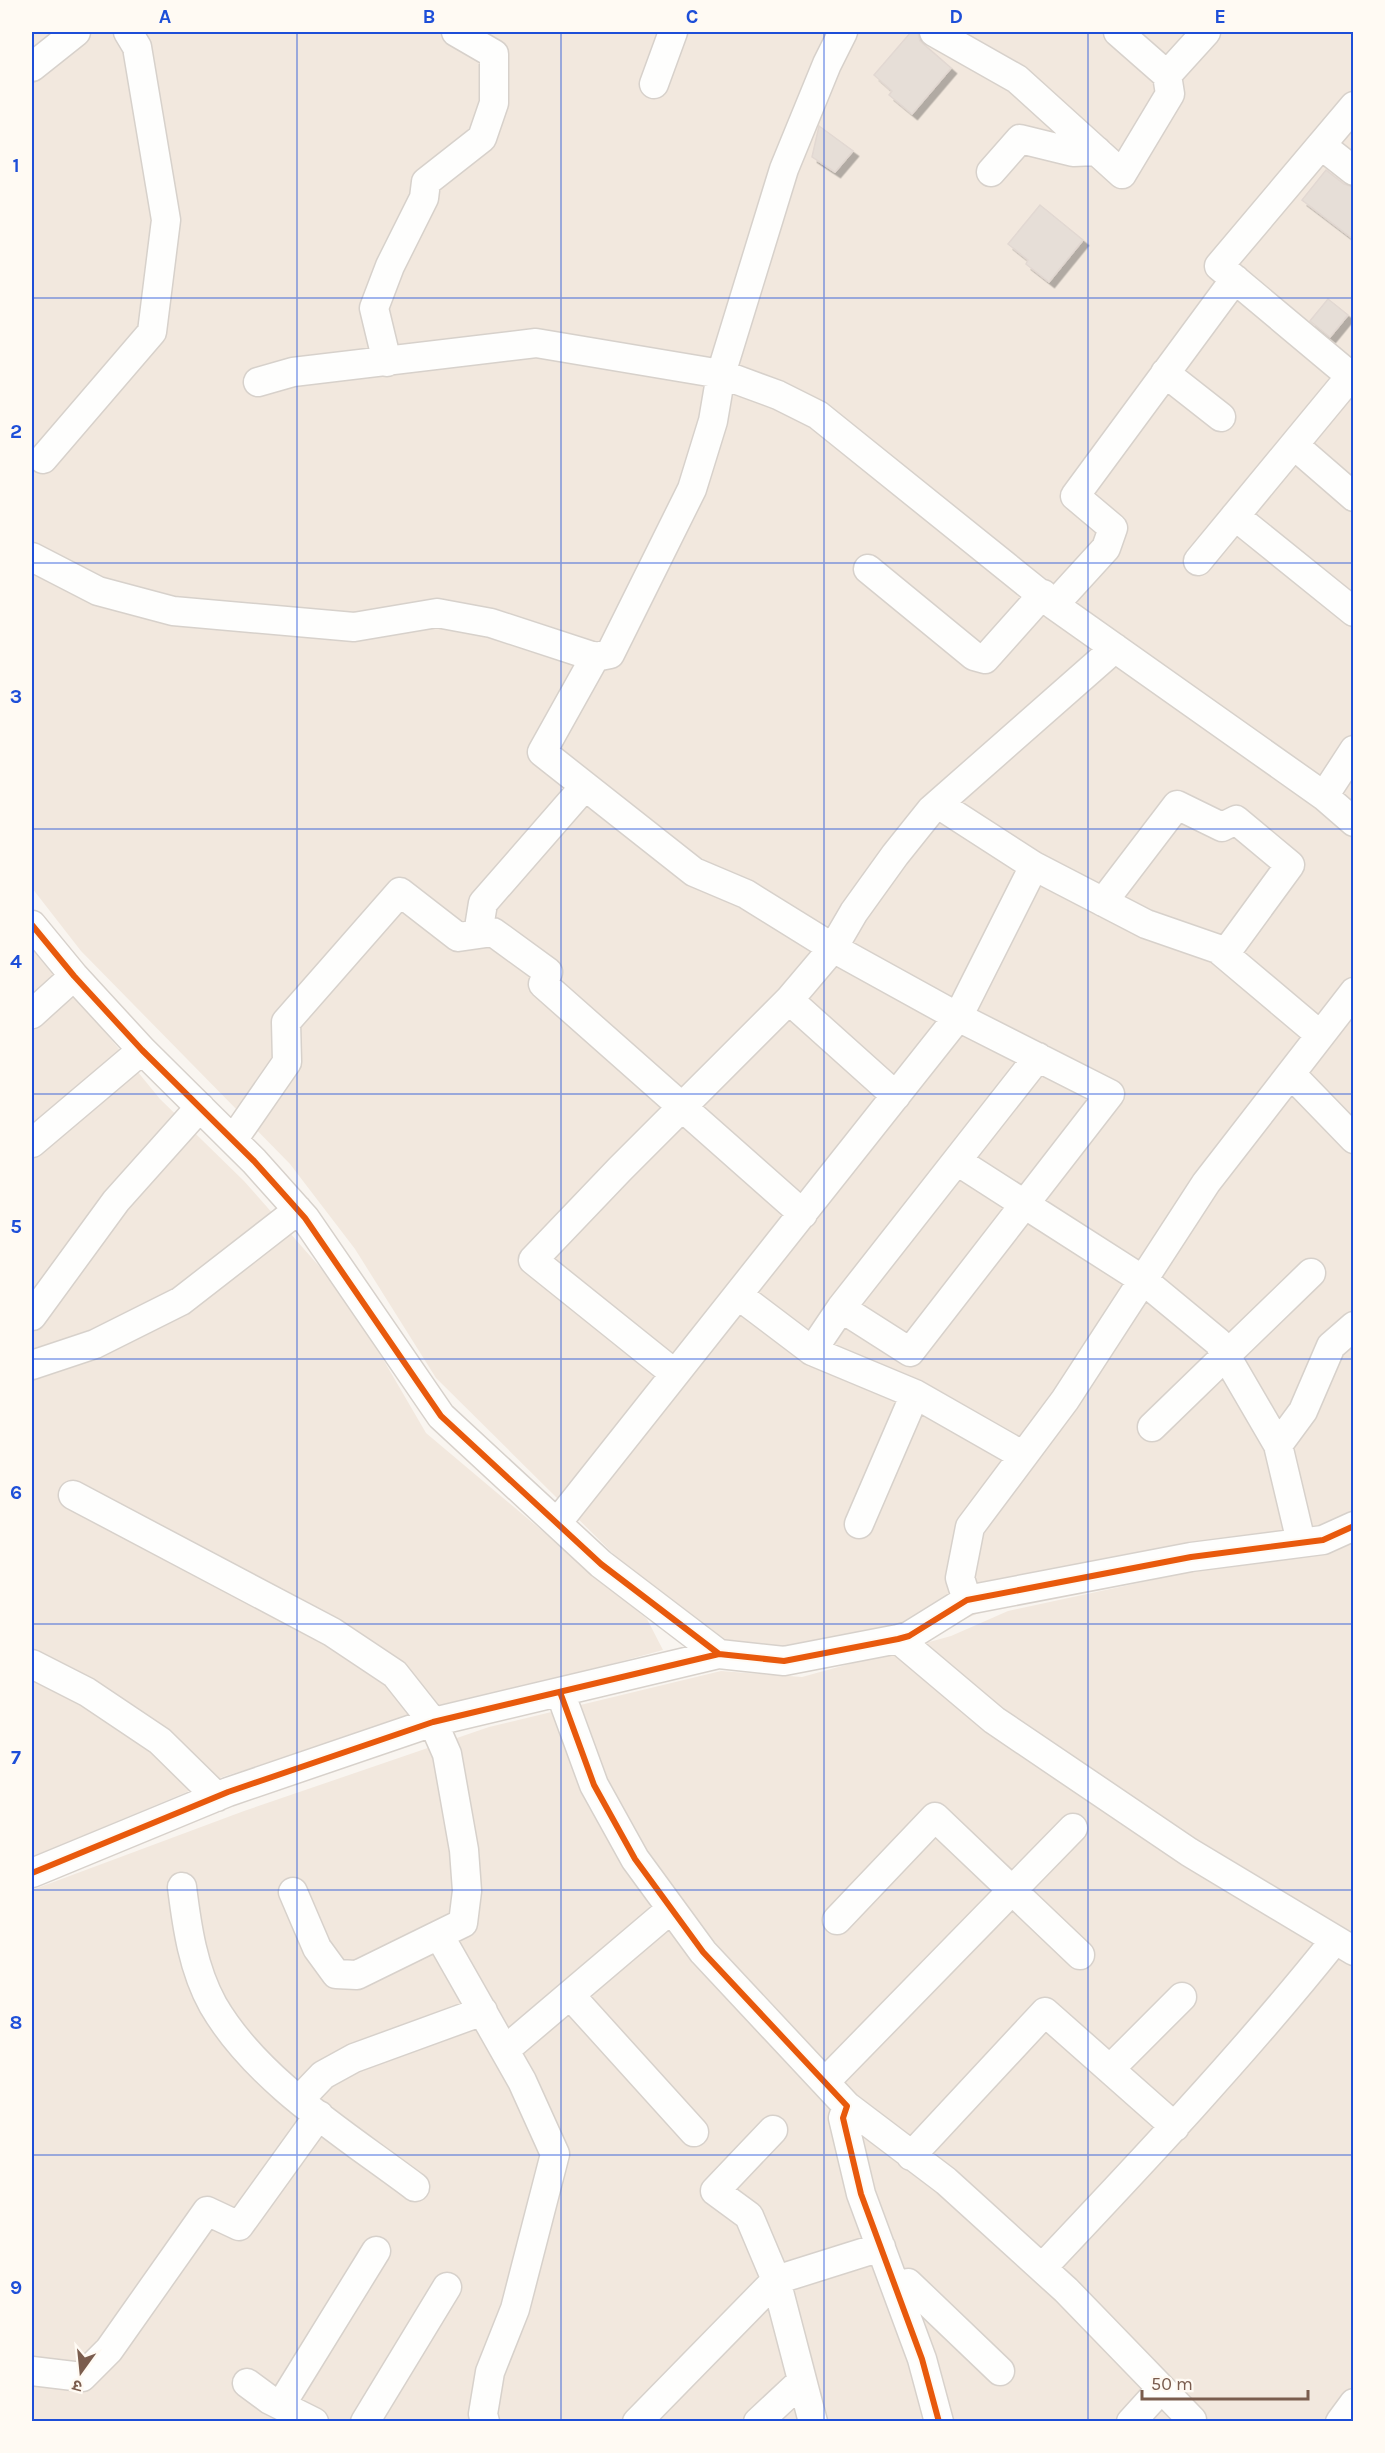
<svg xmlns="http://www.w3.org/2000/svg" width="1385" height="2453" viewBox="0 0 1385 2453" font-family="Karla,'Noto Sans Devanagari',sans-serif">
  <defs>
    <filter id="shadow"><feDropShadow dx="5.5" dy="5.5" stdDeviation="0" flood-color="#0004"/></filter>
  </defs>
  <rect width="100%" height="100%" fill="#f9f5f0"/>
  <!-- residential -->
  <path fill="#f2e8de" d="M32 32H1353V1532L1307 1536 1267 1533 1195 1554 1015 1598 931 1633 854 1654 742 1649 671 1611 436 1378 355 1249 290 1164 81 951 32 888Z
    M32 943 160 1099 244 1181 348 1299 426 1433 647 1619 663 1650 458 1706 225 1776 32 1857Z
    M1353 1537V2421L32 2422V1890L244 1811 489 1727 721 1671 802 1677 951 1636 1008 1611Z"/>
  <!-- building -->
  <path fill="#e6ded7" stroke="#e2d8d2" stroke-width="1.5" filter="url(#shadow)" d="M911 32 918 33 920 41 951 68 912 114 889 95 892 91 874 75Z
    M819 126 853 151 835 172 812 157Z
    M1326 170 1344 184 1353 187V239L1302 200Z
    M1040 205 1083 240 1049 282 1026 264 1028 260 1008 244Z
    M1328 299 1348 315 1330 337 1310 321Z"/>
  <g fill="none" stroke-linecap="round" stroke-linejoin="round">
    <defs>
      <path id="minor" d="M934 32 1017 79 1122 174 1170 94 1167 75 1206 32
        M1118 32 1167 75
        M32 67 76 32
        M654 84 673 32
        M1354 106 1219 266 1354 379
        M1321 145 1354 171
        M991 172 1020 139 1073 152 1097 151
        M387 362 374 308 390 266 424 198 426 182 482 138 494 103V54L456 32
        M1165 373 1221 417
        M258 382 293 372 536 343 721 374 778 395 818 415 1054 605 1324 796 1354 822
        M1294 445 1354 497
        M43 459 152 332 166 220 137 47 128 32
        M1235 516 1354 612
        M32 557 98 591 173 611 354 627 437 613 491 623 595 657
        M1198 561 1354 372
        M868 569 974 656 985 659 1043 594
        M1054 605 1106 548 1113 528 1075 496 1235 279
        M1324 796 1354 750
        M938 804 1034 866 1146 924 1218 949 1320 1035
        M1103 902 1177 805 1222 827 1236 820 1290 865 1225 954
        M32 925 74 976 142 1050 254 1161 305 1218 441 1416 601 1564 719 1654
        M478 934 483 903 585 786
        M789 1000 896 1096
        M32 1014 74 976
        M1291 1074 1354 1139
        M233 1140 287 1062 286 1022 400 892 458 937 493 932 548 972 543 984 803 1214
        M32 1143 142 1050
        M957 1161 1143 1280 1218 1342 1278 1445 1301 1542
        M738 1295 812 1351 841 1308 1038 1057
        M841 1308 910 1352 1110 1094 958 1017 833 948 746 894 694 872 542 752 595 657 610 654 692 489 713 421 721 374 784 169 827 64 843 32
        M32 1316 116 1201 200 1107
        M812 1351 915 1394 1022 1455
        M32 1365 95 1344 181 1301 298 1210
        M675 1374 533 1260 620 1169 789 1000 833 948 854 912 895 855 931 810 1115 648
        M1152 1427 1311 1273
        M1278 1445 1303 1411 1331 1346 1354 1326
        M73 1495 332 1632 395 1674 433 1722 447 1754 464 1850 467 1891 463 1923 357 1975 336 1974 317 1948 293 1892
        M557 1523 958 1017 1034 866
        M859 1524 915 1394
        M967 1600 960 1578 970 1527 1065 1400 1206 1183 1354 992
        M898 1639 994 1720 1189 1852 1354 1951
        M32 1664 87 1692 160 1741 217 1797
        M560 1692 594 1785 635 1859 703 1952 847 2106 946 2181 1066 2290 1192 2420
        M32 1873 228 1792 433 1722 719 1654 784 1661 898 1639 909 1636 967 1600 1191 1557 1323 1540 1354 1526
        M182 1887C187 1927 193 1969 213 2005 257 2081 346 2135 415 2187
        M837 1920 935 1817 1080 1955
        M439 1935 522 2081 555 2154 515 2309 490 2372 483 2414 485 2422
        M570 1995 694 2132
        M505 2050 671 1909
        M1110 2069 1182 1997
        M825 2082 1073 1828
        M300 2099 323 2075 354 2058 483 2011
        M847 2106 843 2118 861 2194 922 2359 939 2422
        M773 2130 715 2191 749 2216 776 2280 813 2422
        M911 2156 1045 2012 1175 2127
        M1042 2268C1143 2161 1243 2055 1335 1940
        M895 2285 908 2283 1000 2371
        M32 2371 82 2377 109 2350 207 2211 239 2226 319 2115
        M247 2383 270 2400 314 2422
        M281 2405 376 2251
        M365 2422 447 2287
        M637 2422 776 2280 881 2247
        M758 2422 802 2381
        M1131 2422 1161 2389
        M1340 2422 1354 2403"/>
    </defs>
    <!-- minor casing -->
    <use href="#minor" stroke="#d7d1cb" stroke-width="31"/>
    <!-- minor -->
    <use href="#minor" stroke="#fefefd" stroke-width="28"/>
    <defs>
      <path id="cycleway" d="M32 925 74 976 142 1050 254 1161 305 1218 441 1416 601 1564 719 1654
        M560 1692 594 1785 635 1859 703 1952 847 2106 843 2118 861 2194 922 2359 939 2422
        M32 1873 228 1792 433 1722 719 1654 784 1661 898 1639 909 1636 967 1600 1191 1557 1323 1540 1354 1526"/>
    </defs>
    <!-- cycleway casing -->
    <use href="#cycleway" stroke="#fffaf3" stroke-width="10"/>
    <!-- cycleway -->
    <use href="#cycleway" stroke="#e8590c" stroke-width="6"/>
  </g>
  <!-- grid -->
  <path fill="none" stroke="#1d4ed8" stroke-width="1.5" stroke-opacity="0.55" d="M297 32V2422M561 32V2422M824 32V2422M1088 32V2422M32 298H1354M32 563H1354M32 829H1354M32 1094H1354M32 1359H1354M32 1624H1354M32 1890H1354M32 2155H1354"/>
  <!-- border -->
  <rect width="1385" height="2453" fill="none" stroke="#fffaf3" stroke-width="66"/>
  <!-- north arrow -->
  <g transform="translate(81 2372) rotate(195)" stroke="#fffaf3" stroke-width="4.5" paint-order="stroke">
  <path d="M0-4.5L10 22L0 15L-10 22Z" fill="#7a5c4d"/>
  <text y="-9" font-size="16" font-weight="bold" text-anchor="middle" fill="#7a5c4d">उ</text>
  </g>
  <!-- scale -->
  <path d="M1142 2390v9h166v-9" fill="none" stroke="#7a5c4d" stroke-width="3"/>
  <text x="1151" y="2390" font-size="18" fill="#7a5c4d" stroke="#fffaf3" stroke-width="4.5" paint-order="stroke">50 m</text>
  <rect x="33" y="33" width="1319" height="2387" fill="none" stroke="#1d4ed8" stroke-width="2"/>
  <g font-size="20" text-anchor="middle" font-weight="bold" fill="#1d4ed8">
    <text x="165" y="23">A</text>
    <text x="429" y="23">B</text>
    <text x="692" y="23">C</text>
    <text x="956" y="23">D</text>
    <text x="1220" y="23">E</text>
    <text x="16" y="172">1</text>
    <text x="16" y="438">2</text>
    <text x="16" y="703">3</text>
    <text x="16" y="968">4</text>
    <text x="16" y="1233">5</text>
    <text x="16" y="1499">6</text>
    <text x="16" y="1764">7</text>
    <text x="16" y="2029">8</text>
    <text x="16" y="2294">9</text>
  </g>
</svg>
